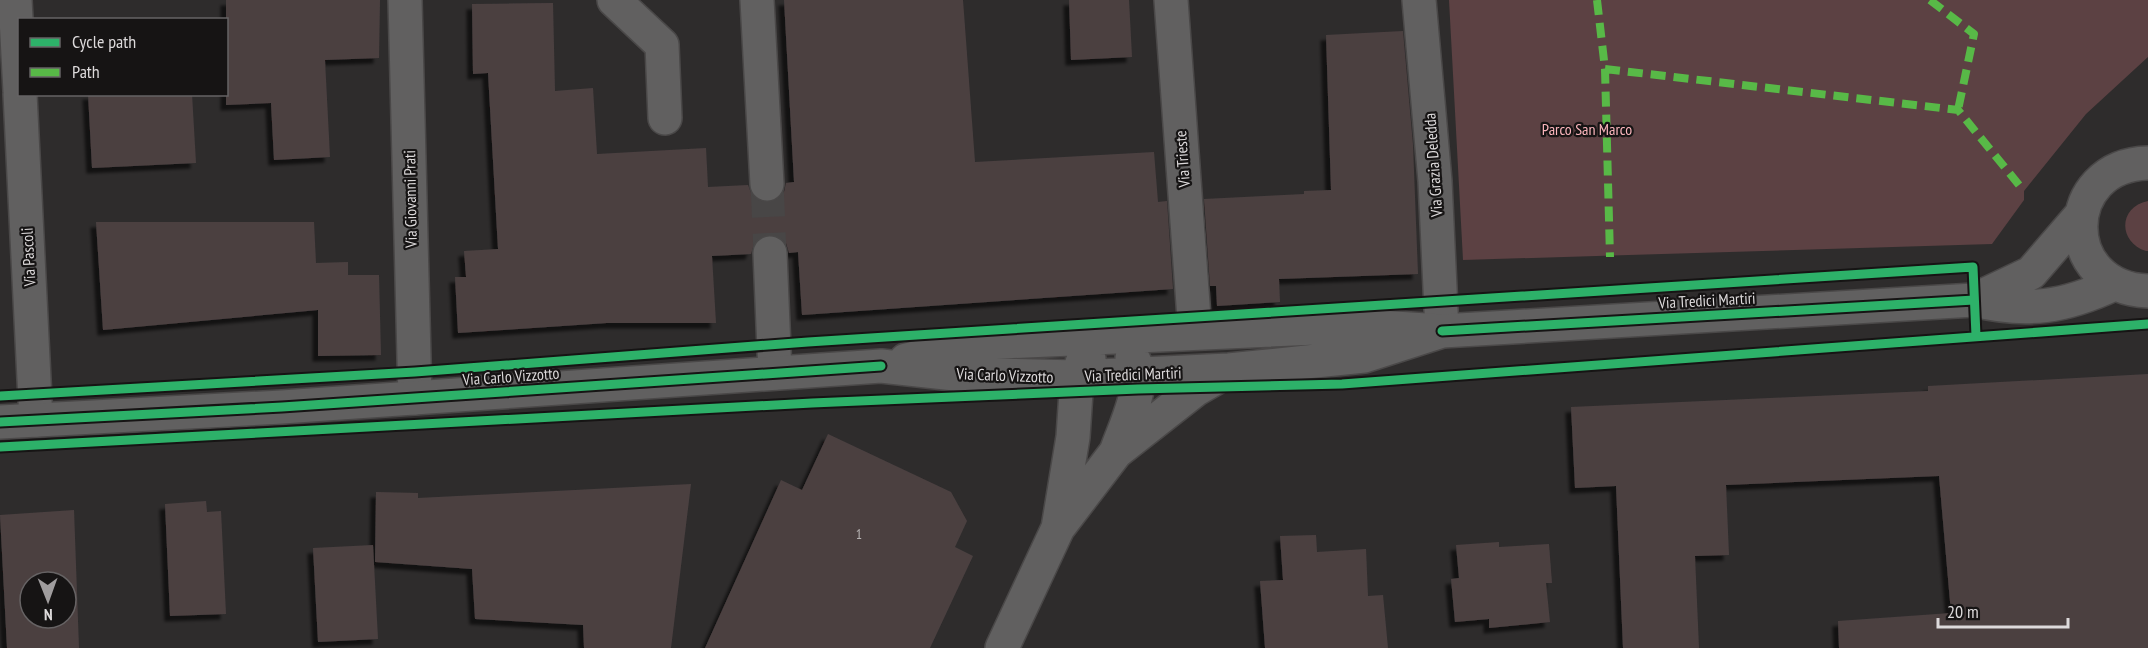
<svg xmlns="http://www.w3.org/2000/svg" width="2148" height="648" viewBox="0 0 2148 648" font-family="'PT Sans Narrow',sans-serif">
  <defs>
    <filter id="shadow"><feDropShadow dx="-5.5" dy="5.5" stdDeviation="1.5" flood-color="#0009"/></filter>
  </defs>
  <rect width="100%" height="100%" fill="#2e2c2c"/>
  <!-- green -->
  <path fill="#5c4143" d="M1449 0H2148V57L2086 114 2024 191V200L1992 244 1463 260Z
    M2148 201V251H2146C2118 242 2118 207 2148 201Z"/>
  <!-- building -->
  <path fill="#4b4041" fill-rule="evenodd" filter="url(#shadow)" d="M226 0H380L379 58 325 60 330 157 274 160 271 103 226 105Z
    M784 0H963L975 162 1154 152 1158 202 1167 201 1173 289 802 315 798 252 789 253 786 243 779 237 769 234 760 238 754 244 751 254 712 256 716 323H607L458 333 455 277H466L464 251 498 249 488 73 473 74 472 4 553 3 555 91 593 88 597 154 706 148 708 187 748 185 752 195 759 201 767 203 778 199 784 192 786 183 794 182Z
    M1069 0H1129L1132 57 1071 60Z
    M1403 31 1413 145 1418 274 1279 279 1280 302 1217 306 1216 286H1210L1204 199 1304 194V191L1331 190 1326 35Z
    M88 94H192L196 163 92 168Z
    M96 222H314L316 263 348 262V275H379L381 355 318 356V310L103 330Z
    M2148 374V648H1839L1838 621 1951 613 1939 476 1726 485 1729 555 1695 556 1699 648H1623L1616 486 1575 488 1571 407 1928 391V386Z
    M828 434 951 492 967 521 955 547 973 556 930 648H705L781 480 802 490Z
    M691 484 671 648H584L583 625 475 619 472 569 375 562 376 492 418 493V498Z
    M206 501 207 512 221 511 226 614 170 616 165 504Z
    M74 510 79 648H7L0 515ZM30 582H66V618H30Z
    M1316 535 1317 552 1366 549 1368 596 1383 595 1388 648H1265L1260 581 1283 580 1280 536Z
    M1499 542V547L1549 544 1552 583H1546L1550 622 1489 628V619L1455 622 1451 579 1459 578 1456 545Z
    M373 545 378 639 318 642 313 548Z"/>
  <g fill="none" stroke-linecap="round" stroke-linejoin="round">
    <!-- minor-tunnel -->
    <path stroke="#484646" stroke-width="33" stroke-dasharray="33 16" stroke-linecap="butt" d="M767 184 770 253"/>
    <defs>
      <path id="minor" d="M15 0 20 91
        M405 0 415 398
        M614 0 662 45 665 118
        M757 0 767 184
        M1171 0 1194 318
        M1419 0 1435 181 1442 331
        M20 94 36 420
        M770 253 775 373"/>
      <path id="tertiary" d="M2148 163C2059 165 2058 288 2148 291
        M1974 300 2031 273 2081 215
        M906 360 980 343 1362 326 1442 331 1974 300C2027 313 2065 307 2114 284
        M0 422 282 407 881 366 955 374 1077 377 1229 370 1364 356 1442 331
        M1116 452C1124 428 1150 378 1132 358
        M1058 528 1073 437 1077 377 1082 363 1089 359
        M1002 648 1058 528 1116 452 1195 390 1226 372"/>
    </defs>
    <!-- minor casing -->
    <use href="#minor" stroke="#4a4848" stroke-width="36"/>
    <!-- tertiary casing -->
    <use href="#tertiary" stroke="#4a4848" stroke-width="36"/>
    <!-- minor -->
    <use href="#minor" stroke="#616060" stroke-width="33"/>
    <!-- tertiary -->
    <use href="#tertiary" stroke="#616060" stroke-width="33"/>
    <!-- quiet -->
    <path stroke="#58b947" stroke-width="8" stroke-dasharray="15 8" stroke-linecap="butt" d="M1597 0 1605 69 1610 257
      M1930 0 1974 34 1958 110
      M1605 69 1958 110 2024 191"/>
    <defs>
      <path id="cycleway" d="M1442 331 1974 300
        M0 396 415 372 808 342 1973 267 1976 336
        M0 422 282 407 881 366
        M0 447 812 403 1138 389 1342 384 2148 324"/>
    </defs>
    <!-- cycleway casing -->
    <use href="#cycleway" stroke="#161414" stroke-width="13"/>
    <!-- cycleway -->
    <use href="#cycleway" stroke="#2db169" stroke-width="9"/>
  </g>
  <g text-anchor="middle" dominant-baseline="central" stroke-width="4.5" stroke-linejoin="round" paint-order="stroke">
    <!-- number labels -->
    <g font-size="14" fill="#b8b4b4">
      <text x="859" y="534">1</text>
    </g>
    <!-- park labels -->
    <g font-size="16" fill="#fcb6bd" stroke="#161414">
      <text x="1587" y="129">Parco San Marco</text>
    </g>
    <!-- street labels -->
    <g font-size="16" fill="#dddadb" stroke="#161414">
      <text transform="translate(1182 159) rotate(-94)">Via Trieste</text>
      <text transform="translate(1433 165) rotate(-94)">Via Grazia Deledda</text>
      <text transform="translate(410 199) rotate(-91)">Via Giovanni Prati</text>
      <text transform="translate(28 257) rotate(-93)">Via Pascoli</text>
      <text transform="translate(1707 300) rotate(-3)">Via Tredici Martiri</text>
      <text transform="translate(1133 374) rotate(-2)">Via Tredici Martiri</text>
      <text transform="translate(1005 375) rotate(2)">Via Carlo Vizzotto</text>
      <text transform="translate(511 376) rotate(-4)">Via Carlo Vizzotto</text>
    </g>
  </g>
  <!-- legend -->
  <rect x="18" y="18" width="210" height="78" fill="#161414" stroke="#666364" stroke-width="1.5"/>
  <rect x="30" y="38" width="30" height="9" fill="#2db169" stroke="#666364" stroke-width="1.5"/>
  <text x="72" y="48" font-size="18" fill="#dddadb">Cycle path</text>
  <rect x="30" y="68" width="30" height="9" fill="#58b947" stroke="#666364" stroke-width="1.5"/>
  <text x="72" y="78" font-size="18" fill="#dddadb">Path</text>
  <!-- north arrow -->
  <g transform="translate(48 600) rotate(179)"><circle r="28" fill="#161414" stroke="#666364" stroke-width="1.5"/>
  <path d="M0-4.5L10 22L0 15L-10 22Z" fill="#a09d9e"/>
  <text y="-9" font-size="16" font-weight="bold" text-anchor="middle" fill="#dddadb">N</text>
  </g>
  <!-- scale -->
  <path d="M1938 618v9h130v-9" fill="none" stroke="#dddadb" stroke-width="3"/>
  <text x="1947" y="618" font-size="18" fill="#dddadb" stroke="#161414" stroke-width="4.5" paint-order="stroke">20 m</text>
</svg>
